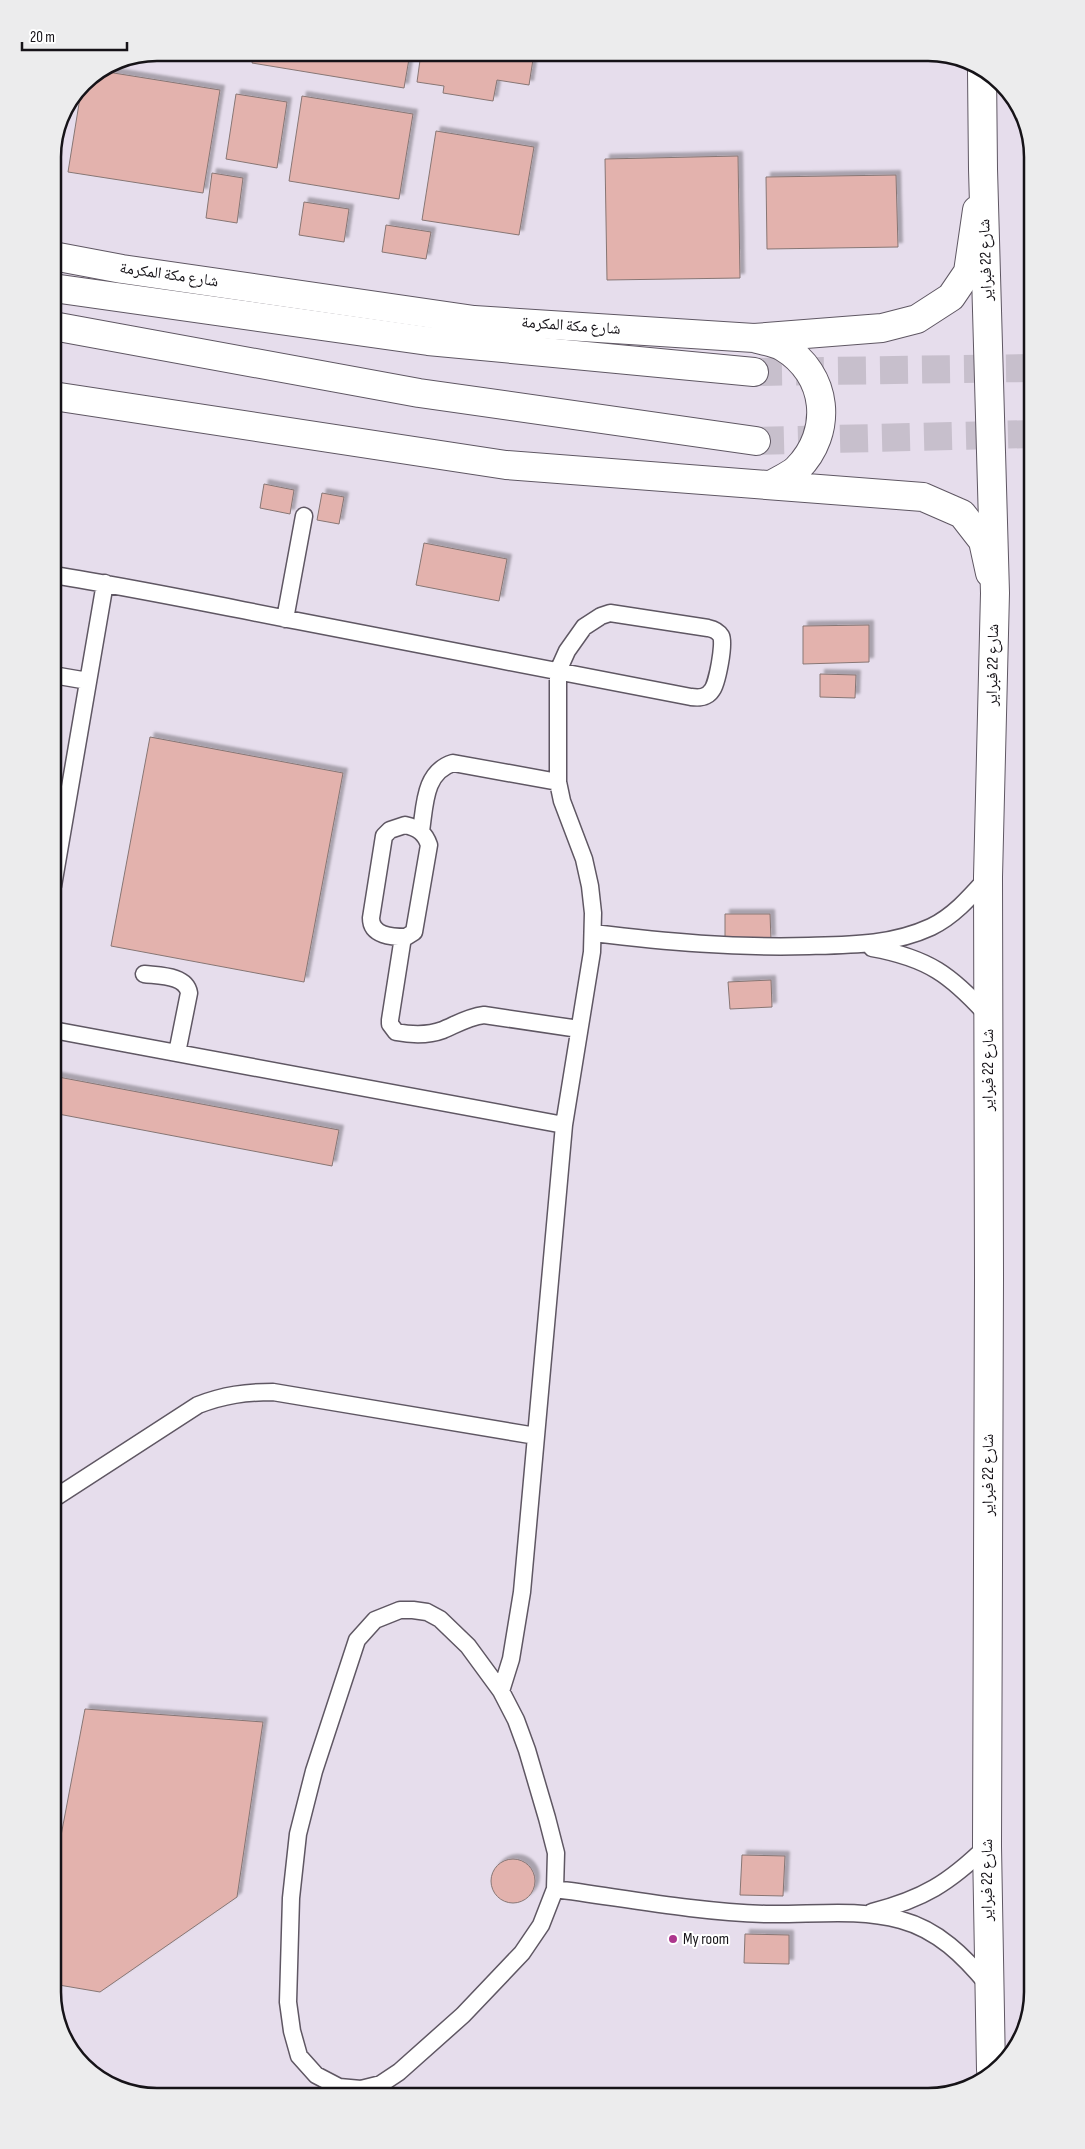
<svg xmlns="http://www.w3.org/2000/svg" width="1085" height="2149" viewBox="0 0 1085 2149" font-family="'Sofia Sans Condensed','Noto Naskh Arabic',sans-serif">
  <defs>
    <filter id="shadow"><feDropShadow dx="4.5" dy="-4.5" stdDeviation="1" flood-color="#0004"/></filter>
  </defs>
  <rect width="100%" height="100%" fill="#e6ddec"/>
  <!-- building -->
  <path fill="#e3b2ad" stroke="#877674" filter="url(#shadow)" d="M170 53H223L221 61Z
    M254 53H410L404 88 252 63Z
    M421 53H534L529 85 497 80 493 101 443 93 444 86 417 82Z
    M609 53H720L609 54Z
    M101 71 220 90 203 193 68 172 82 85Z
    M236 94 287 102 277 168 226 159Z
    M302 96 413 114 399 199 289 181Z
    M436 131 534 147 519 235 422 220Z
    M738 156 740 278 607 280 605 159Z
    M212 173 243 178 237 223 206 218Z
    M896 175 898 247 767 249 766 177Z
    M304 202 349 209 344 242 299 235Z
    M386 225 431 232 426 259 382 252Z
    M264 484 294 490 290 514 260 508Z
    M322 493 344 497 339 524 317 520Z
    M424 543 507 559 499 601 416 585Z
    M869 625V662L803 664V626Z
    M820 674 856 675 855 698 820 697Z
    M150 737 343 773 304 982 111 946Z
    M725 914H770L771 940H725Z
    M771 980 772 1007 730 1009 728 982Z
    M53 1076 339 1130 332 1166 53 1113Z
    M85 1709 263 1722 237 1897 100 1992 53 1984V1878Z
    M742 1855 785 1856 783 1896 740 1895Z
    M491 1881a22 22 0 1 1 44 0a22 22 0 1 1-44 0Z
    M745 1934 789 1935V1964L744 1963Z"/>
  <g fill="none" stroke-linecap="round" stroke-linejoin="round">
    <!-- secondary-tunnel -->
    <path stroke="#c7bfcc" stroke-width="28" stroke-dasharray="28 14" stroke-linecap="butt" d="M754 372 1032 368
      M756 441 1032 434"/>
    <defs>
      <path id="service" d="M53 575C135 588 216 605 298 621 429 646 560 672 691 697 699 698 707 698 712 690 717 684 725 643 721 636 718 631 713 629 708 628L610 613 601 616 584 627 567 651 558 671V782L562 801 584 859 590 886 593 913 592 952 564 1125 522 1592 511 1659 501 1691
        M285 619 304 516
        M53 675 88 681
        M405 825C418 828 425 833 429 845L414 932 406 937C392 937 371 936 371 918L384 836 390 830Z
        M421 831C425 805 424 772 453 763L558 782
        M53 886 105 583
        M593 933C667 942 734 948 809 946 851 945 892 945 931 927 954 916 971 896 988 877
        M403 937 390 1020V1024L396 1032C412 1035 427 1036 443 1030 457 1024 468 1017 484 1015L579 1029
        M872 948C928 958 951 975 988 1016
        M144 974C159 976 186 975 189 993L177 1053
        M53 1030 564 1125
        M53 1499 198 1405C224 1395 246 1392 273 1392L536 1436
        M400 1610H413L427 1612 440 1619 468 1646 501 1691 516 1720 527 1750 547 1818 556 1853 555 1889 541 1925 522 1953 463 2015 399 2072 381 2084 361 2089 339 2087 316 2075 299 2056 292 2031 288 2002 291 1898 298 1834 314 1771 357 1640 375 1620Z
        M555 1889C624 1898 696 1912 766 1914 811 1915 857 1908 901 1920 938 1930 964 1956 988 1985
        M872 1912C923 1899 949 1883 987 1846"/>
      <path id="minor" d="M53 256 122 269 474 320 754 338 882 328 917 319 951 297 968 272 977 210
        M757 339C765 341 776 343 783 347 828 374 834 432 797 469 791 475 779 480 771 485
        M53 396 506 465 923 497 962 514 983 541 990 573"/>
      <path id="secondary" d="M982 71 983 169 995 593 988 877 989 1278 987 1846 991 2070
        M53 288 428 341 754 372
        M53 326 419 393 756 441"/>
    </defs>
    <!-- service casing -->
    <use href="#service" stroke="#5f5763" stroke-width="19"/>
    <!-- minor casing -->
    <use href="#minor" stroke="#5f5763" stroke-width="30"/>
    <!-- secondary casing -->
    <use href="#secondary" stroke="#5f5763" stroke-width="30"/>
    <!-- service -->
    <use href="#service" stroke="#fff" stroke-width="16"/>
    <!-- minor -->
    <use href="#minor" stroke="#fff" stroke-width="28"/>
    <!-- secondary -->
    <use href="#secondary" stroke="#fff" stroke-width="28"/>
  </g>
  <!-- markers -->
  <circle fill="#ad368d" stroke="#fff" stroke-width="2" cx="673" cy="1939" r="5"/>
  <g text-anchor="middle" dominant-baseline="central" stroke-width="4" stroke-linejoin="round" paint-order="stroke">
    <!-- street labels -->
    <g font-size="16" fill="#161318" stroke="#fff">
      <text transform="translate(986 260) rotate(-92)">شارع 22 فبراير</text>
      <text transform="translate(169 275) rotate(8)">شارع مكة المكرمة</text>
      <text transform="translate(571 326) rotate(4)">شارع مكة المكرمة</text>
      <text transform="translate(993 665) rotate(-89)">شارع 22 فبراير</text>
      <text transform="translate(988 1070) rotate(-90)">شارع 22 فبراير</text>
      <text transform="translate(988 1475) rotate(-90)">شارع 22 فبراير</text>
      <text transform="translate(987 1880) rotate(-90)">شارع 22 فبراير</text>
    </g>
    <!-- poi labels -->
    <g font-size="16" fill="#161318" stroke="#fff" text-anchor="start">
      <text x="683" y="1939">My room</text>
    </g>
  </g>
  <!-- crop -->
  <path d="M0 0H1085V2149H0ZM157 61H928A96 96 0 0 1 1024 157V1992A96 96 0 0 1 928 2088H157A96 96 0 0 1 61 1992V157A96 96 0 0 1 157 61Z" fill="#ececed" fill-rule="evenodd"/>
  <path fill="none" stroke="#161318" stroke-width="2.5" d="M157 61H928A96 96 0 0 1 1024 157V1992A96 96 0 0 1 928 2088H157A96 96 0 0 1 61 1992V157A96 96 0 0 1 157 61Z"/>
  <!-- scale -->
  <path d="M22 42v8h105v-8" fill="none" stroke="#161318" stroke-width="2.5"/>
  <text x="30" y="42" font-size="15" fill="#161318" stroke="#ffffff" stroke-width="4" paint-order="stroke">20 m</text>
</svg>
